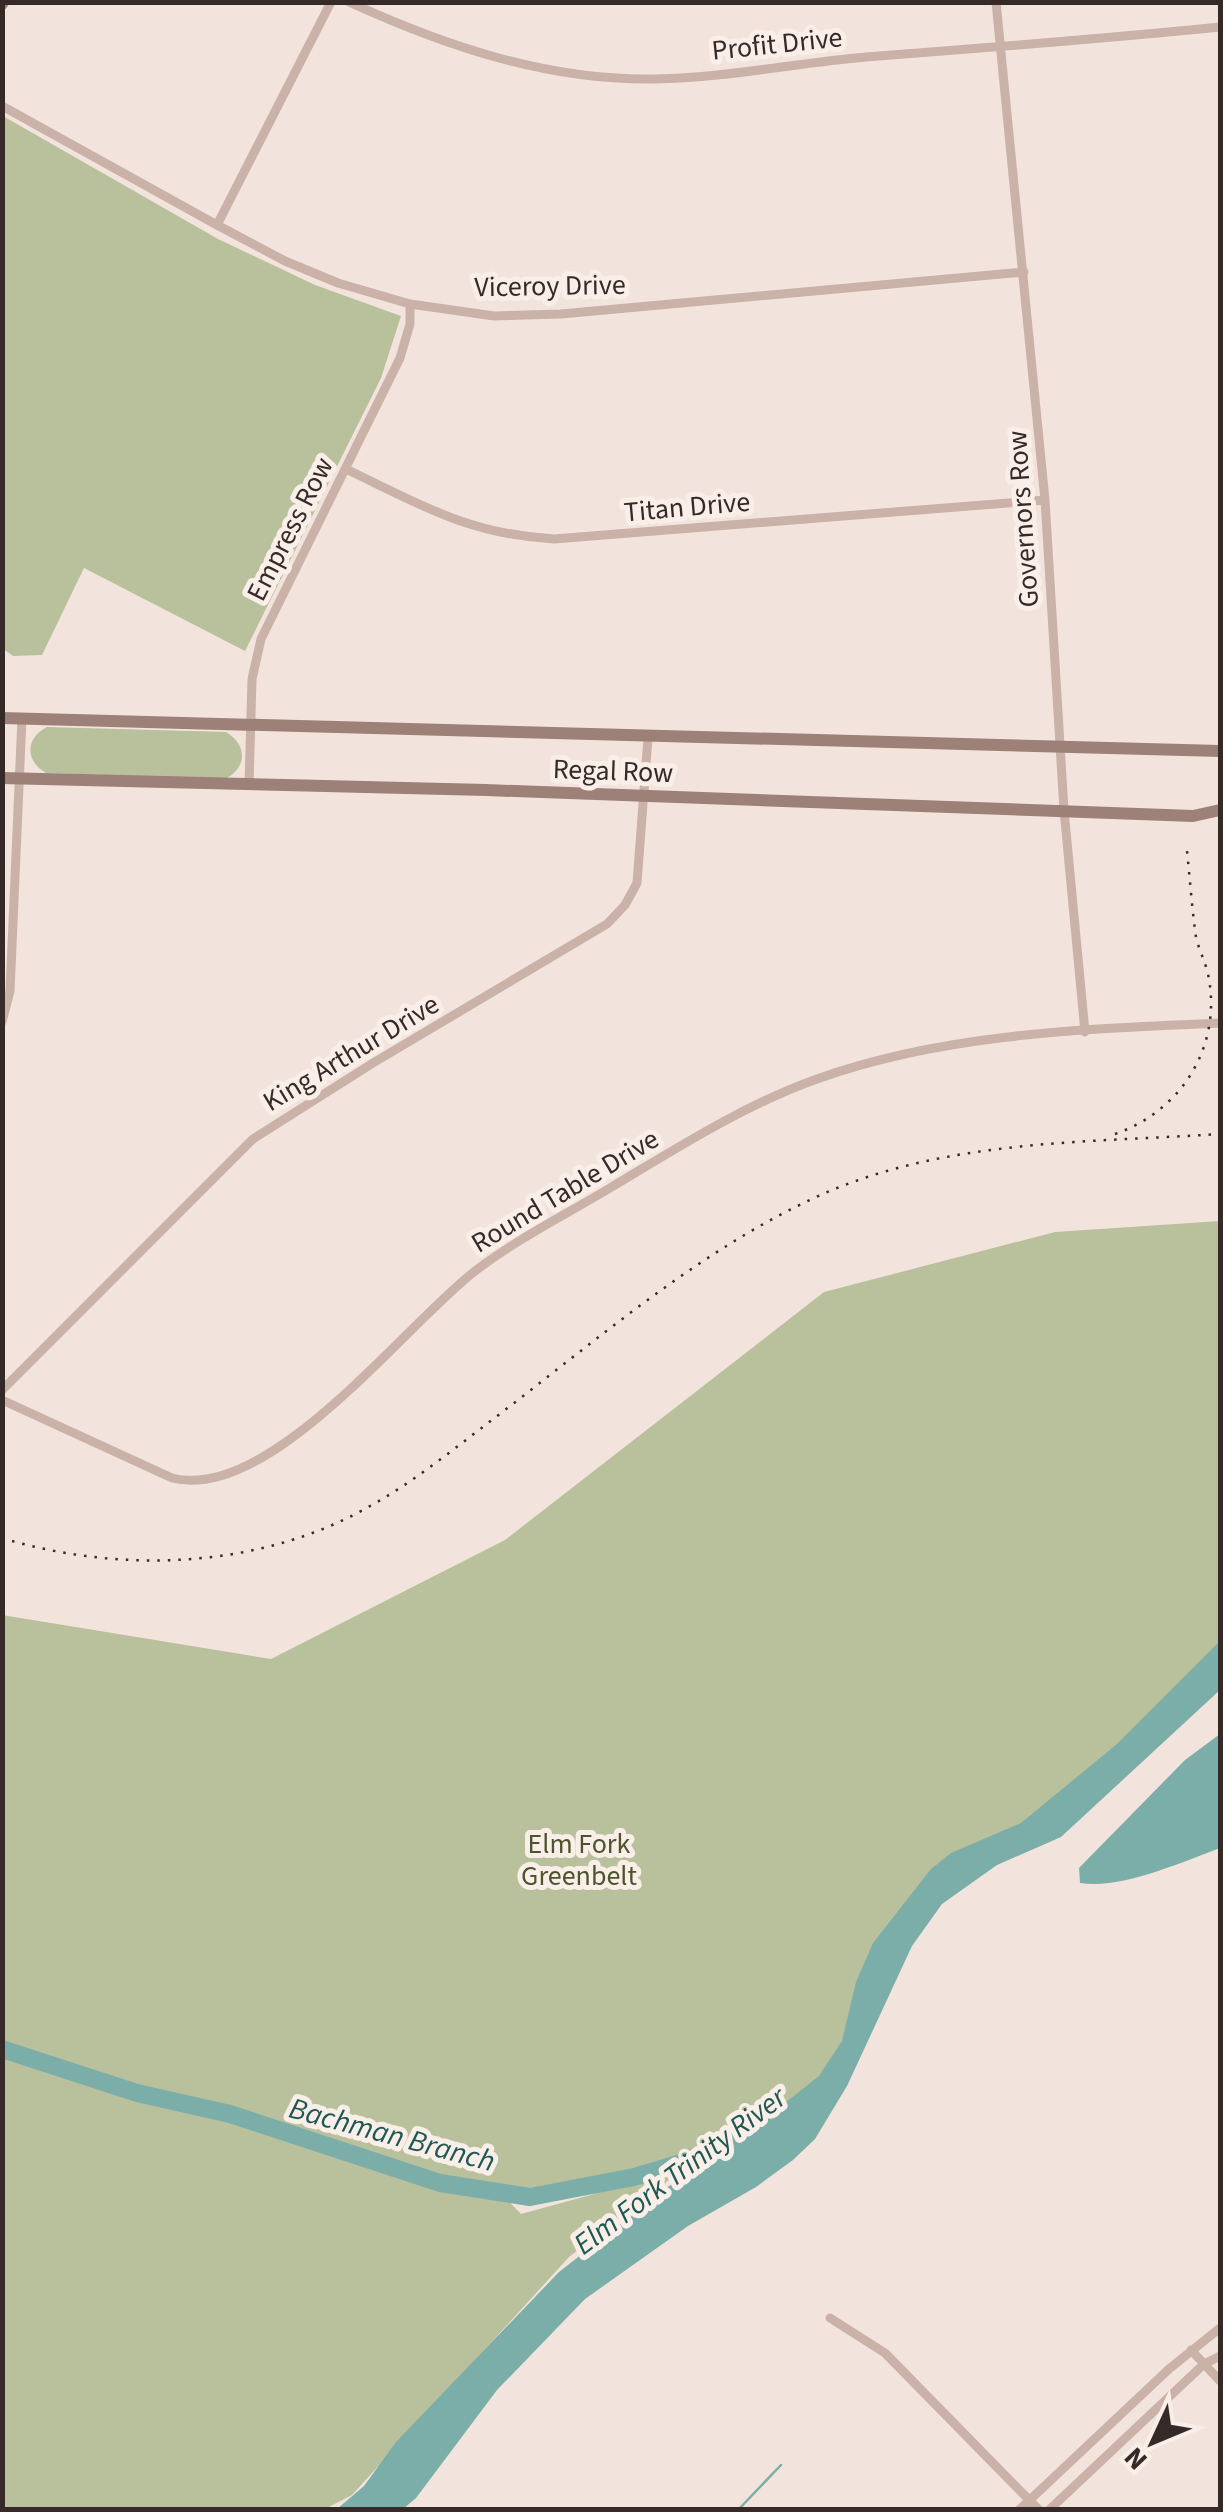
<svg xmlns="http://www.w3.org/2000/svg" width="1223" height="2512" viewBox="0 0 1223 2512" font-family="'Source Sans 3',sans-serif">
  <rect width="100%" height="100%" fill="#f2e4dc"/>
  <!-- green -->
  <path fill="#b9c09c" d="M3 116 218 239 315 285 401 316 381 378 245 651 84 568 42 655 13 656 3 649Z
    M47 727 226 732C248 745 247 768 225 779L46 773C25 761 25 738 47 727Z
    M1220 1221V1661L1046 1817 950 1871 817 2104 772 2140 714 2151 634 2177 530 2197 500 2192 521 2214 682 2170 569 2257 352 2495 325 2509H3L2 1615 271 1659 505 1540 824 1292 1055 1232Z"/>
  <!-- water -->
  <path fill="#7baea9" d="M1220 1641V1690L1061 1837 997 1865 942 1904 912 1946 847 2086 815 2139 793 2160 756 2187 688 2226 585 2299 497 2390 416 2498 403 2509H337L364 2486 396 2442 559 2272 714 2151 734 2130 785 2103 819 2076 842 2041 856 1982 873 1943 931 1869 951 1853 1021 1823 1117 1744Z
    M1220 1734V1848C1182 1862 1120 1890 1080 1883L1079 1868 1185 1760Z"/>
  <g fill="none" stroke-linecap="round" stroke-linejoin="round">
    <!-- stream -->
    <path stroke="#7baea9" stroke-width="2.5" d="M738 2510 781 2465"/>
    <!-- river -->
    <path stroke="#7baea9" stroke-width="18" d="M2 2049 137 2093 230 2114 440 2183 530 2197 634 2177 734 2147"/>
    <!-- minor -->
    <path stroke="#cab2a8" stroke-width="9" d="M349 2C445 46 548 81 655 79 725 78 796 63 866 57 984 48 1102 39 1220 27
      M996 2 1045 500 1064 810 1085 1032
      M2 106 217 225 285 261 338 283 410 304 494 316 561 314 1024 272
      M217 225 331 2
      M346 469C421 505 468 534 554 539L1045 500
      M249 785 252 679 261 639 400 358 410 324V304
      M2 1022 10 991 22 718
      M2 1390 253 1139 373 1063 607 924 625 905 637 883 648 738
      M2 1400 172 1478C269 1503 404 1326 475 1271 517 1239 565 1215 610 1188 677 1148 744 1105 817 1079 945 1033 1087 1029 1220 1023
      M830 2318 885 2353 1039 2510
      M1191 2350 1220 2381
      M1019 2510 1169 2369 1220 2328
      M1049 2510 1204 2364 1220 2356"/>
    <!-- secondary -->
    <path stroke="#9d8179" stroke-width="12" d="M2 4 3 2
      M2 718 1220 751
      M2 778 486 790 1193 816 1220 810"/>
    <!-- rail -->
    <path stroke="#362a28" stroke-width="2.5" stroke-dasharray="2.5 8" stroke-linecap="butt" d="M1115 1134C1182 1111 1223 1045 1208 974 1205 961 1199 950 1196 937 1192 909 1190 880 1187 851
      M2 1538C121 1574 261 1569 370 1506 412 1483 450 1452 488 1423 591 1345 694 1254 812 1199 939 1139 1083 1143 1220 1134"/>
  </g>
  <g text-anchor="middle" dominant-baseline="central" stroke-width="10" stroke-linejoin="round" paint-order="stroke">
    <!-- street labels -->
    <g font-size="28" fill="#362a28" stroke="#f9efe8">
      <text transform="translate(777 44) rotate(-6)">Profit Drive</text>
      <text transform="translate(550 286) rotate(-1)">Viceroy Drive</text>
      <text transform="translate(687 507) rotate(-5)">Titan Drive</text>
      <text transform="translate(1023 519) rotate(-94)">Governors Row</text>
      <text transform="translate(290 529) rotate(-63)">Empress Row</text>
      <text transform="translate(613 771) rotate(2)">Regal Row</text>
      <text transform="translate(351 1053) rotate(-31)">King Arthur Drive</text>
      <text transform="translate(565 1191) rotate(-31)">Round Table Drive</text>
    </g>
    <!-- park labels -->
    <g font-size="28" fill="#4b542c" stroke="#f9efe8">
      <text x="579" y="1844">Elm Fork<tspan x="579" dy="32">Greenbelt</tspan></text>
    </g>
    <!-- water labels -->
    <g font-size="30" font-style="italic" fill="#1e5753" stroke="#f9efe8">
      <text transform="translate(392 2135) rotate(15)">Bachman Branch</text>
      <text transform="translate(680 2171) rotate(-37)">Elm Fork Trinity River</text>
    </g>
  </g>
  <!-- border -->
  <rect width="1223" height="2512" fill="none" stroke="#362a28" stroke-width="10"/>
  <!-- north arrow -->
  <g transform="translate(1153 2442) rotate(226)" stroke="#f9efe8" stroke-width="8" paint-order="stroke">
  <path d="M0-8L18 38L0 25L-18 38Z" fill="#362a28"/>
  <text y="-15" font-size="28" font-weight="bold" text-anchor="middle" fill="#362a28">N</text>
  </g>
</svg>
